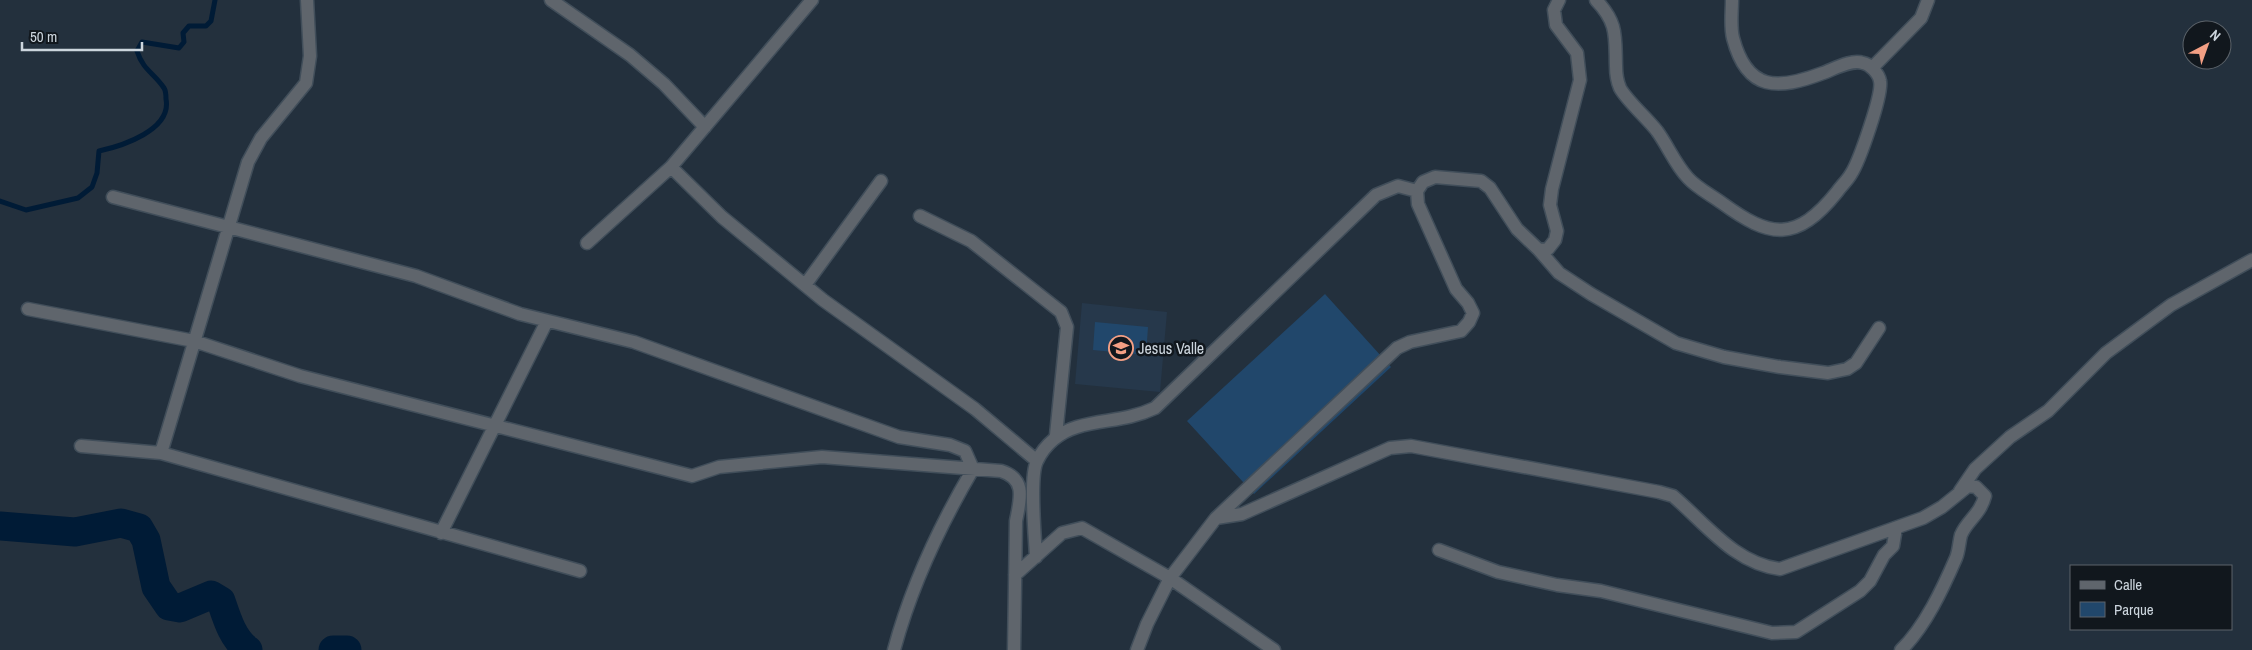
<svg xmlns="http://www.w3.org/2000/svg" width="2252" height="650" viewBox="0 0 2252 650" font-family="'Archivo Narrow',sans-serif">
  <rect width="100%" height="100%" fill="#23303d"/>
  <!-- built -->
  <path fill="#26384b" d="M1082 303 1167 312 1160 392 1075 384Z"/>
  <!-- green -->
  <path fill="#21476b" d="M1325 294 1391 367 1254 494 1187 421Z
    M1095 322 1148 327 1146 355 1093 350Z"/>
  <g fill="none" stroke-linecap="round" stroke-linejoin="round">
    <!-- stream -->
    <path stroke="#001b36" stroke-width="5" d="M0 201 26 210 78 198 92 187 97 173 99 151C122 146 172 130 166 99 166 96 166 91 164 88 154 73 143 70 137 51L142 42 179 48 184 42 183 33 189 26H206L211 21 215 0"/>
    <!-- river -->
    <path stroke="#001b36" stroke-width="29" d="M0 526 75 532 121 523 139 528 146 540 156 587 169 606 180 608 211 595 221 601C227 619 233 639 248 650
      M333 650H347"/>
    <defs>
      <path id="street" d="M551 0 630 55 664 84 705 127
        M1596 0C1618 23 1615 36 1616 66 1616 73 1617 81 1620 88 1627 101 1647 118 1657 131 1668 146 1675 164 1688 178 1697 188 1711 195 1722 203 1770 238 1796 243 1837 192 1841 186 1847 181 1851 174 1859 162 1883 94 1880 81 1879 74 1870 64 1863 63 1851 59 1834 69 1823 73 1778 90 1747 92 1733 38 1730 26 1732 12 1732 0
        M1872 68 1921 18 1928 0
        M671 167 722 217 823 300 975 409 1037 461
        M113 197 416 276 520 314 634 342 899 437 950 445 965 451 973 469C940 525 911 587 894 650
        M920 216 971 241 1061 312 1067 327 1056 435
        M587 243 671 167 812 0
        M1539 250 1559 273 1591 294 1676 343 1724 357 1780 367 1828 373 1847 369 1856 363 1879 328
        M805 285 881 181
        M28 309 194 341 300 376 692 476 719 467 822 457 1001 471C1027 479 1020 500 1016 521L1014 650
        M81 446 161 453 580 571
        M161 453 248 162 261 138 306 83 310 56 307 0
        M1960 491 1975 469 2010 437 2048 411 2106 353 2171 305 2252 260
        M1216 518 1242 514 1390 448 1411 446 1659 492 1673 496C1706 524 1735 564 1780 569L1923 518 1942 507 1968 486 1976 487 1985 496C1980 515 1967 520 1961 535 1959 542 1959 551 1956 558 1943 588 1925 627 1901 650
        M441 533 547 321
        M1439 550 1498 572 1557 585 1601 591 1772 633 1796 632 1860 591 1870 581 1884 555 1893 546 1896 528
        M1036 557C1035 536 1029 477 1037 461 1045 444 1060 432 1077 427 1105 419 1127 421 1155 408L1376 195 1398 186 1417 191
        M1015 575 1062 533 1082 528 1170 578 1274 650
        M1137 650 1147 624 1170 578 1216 518 1397 348 1410 342 1461 331 1469 322 1473 313 1468 303 1456 289 1418 204 1417 191 1423 182 1435 177 1481 181 1490 188 1517 229 1539 250 1548 249 1555 240 1557 231 1550 205 1552 189 1580 80 1577 53 1556 25 1554 10 1559 0"/>
    </defs>
    <!-- street casing -->
    <use href="#street" stroke="#414e5a" stroke-width="15"/>
    <!-- street -->
    <use href="#street" stroke="#5f656c" stroke-width="12"/>
  </g>
  <!-- icons -->
  <defs>
    <symbol id="school-ring" viewBox="-11 -11 22 22"><circle r="9.5" fill="#11171d" stroke="#f39f84" stroke-width="1.5"/><path d="M0-5L7-2L0 1L-7-2ZM-4 1L0 2.5L4 1V4Q0 6-4 4Z" fill="#f39f84"/></symbol>
  </defs>
  <g fill-rule="evenodd">
    <use href="#school-ring" x="1107" y="334" width="28" height="28"/>
  </g>
  <g text-anchor="middle" dominant-baseline="central" stroke-width="5" stroke-linejoin="round" paint-order="stroke">
    <!-- poi labels -->
    <g font-size="16" fill="#ccd5dd" stroke="#11171d" text-anchor="start">
      <text x="1138" y="348">Jesus Valle</text>
    </g>
  </g>
  <!-- legend -->
  <rect x="2070" y="565" width="162" height="65" fill="#11171d" stroke="#5c636a"/>
  <rect x="2080" y="581" width="25" height="8" fill="#5f656c" stroke="#5c636a"/>
  <text x="2114" y="590" font-size="15" fill="#ccd5dd">Calle</text>
  <rect x="2080" y="602" width="25" height="15" fill="#21476b" stroke="#5c636a"/>
  <text x="2114" y="615" font-size="15" fill="#ccd5dd">Parque</text>
  <!-- north arrow -->
  <g transform="translate(2207 45) rotate(41)"><circle r="24" fill="#11171d" stroke="#5c636a"/>
  <path d="M0-4L9 19L0 12L-9 19Z" fill="#f39f84"/>
  <text y="-8" font-size="14" font-weight="bold" text-anchor="middle" fill="#ccd5dd">N</text>
  </g>
  <!-- scale -->
  <path d="M22 42v8h120v-8" fill="none" stroke="#ccd5dd" stroke-width="2.5"/>
  <text x="30" y="42" font-size="15" fill="#ccd5dd" stroke="#11171d" stroke-width="4" paint-order="stroke">50 m</text>
</svg>
